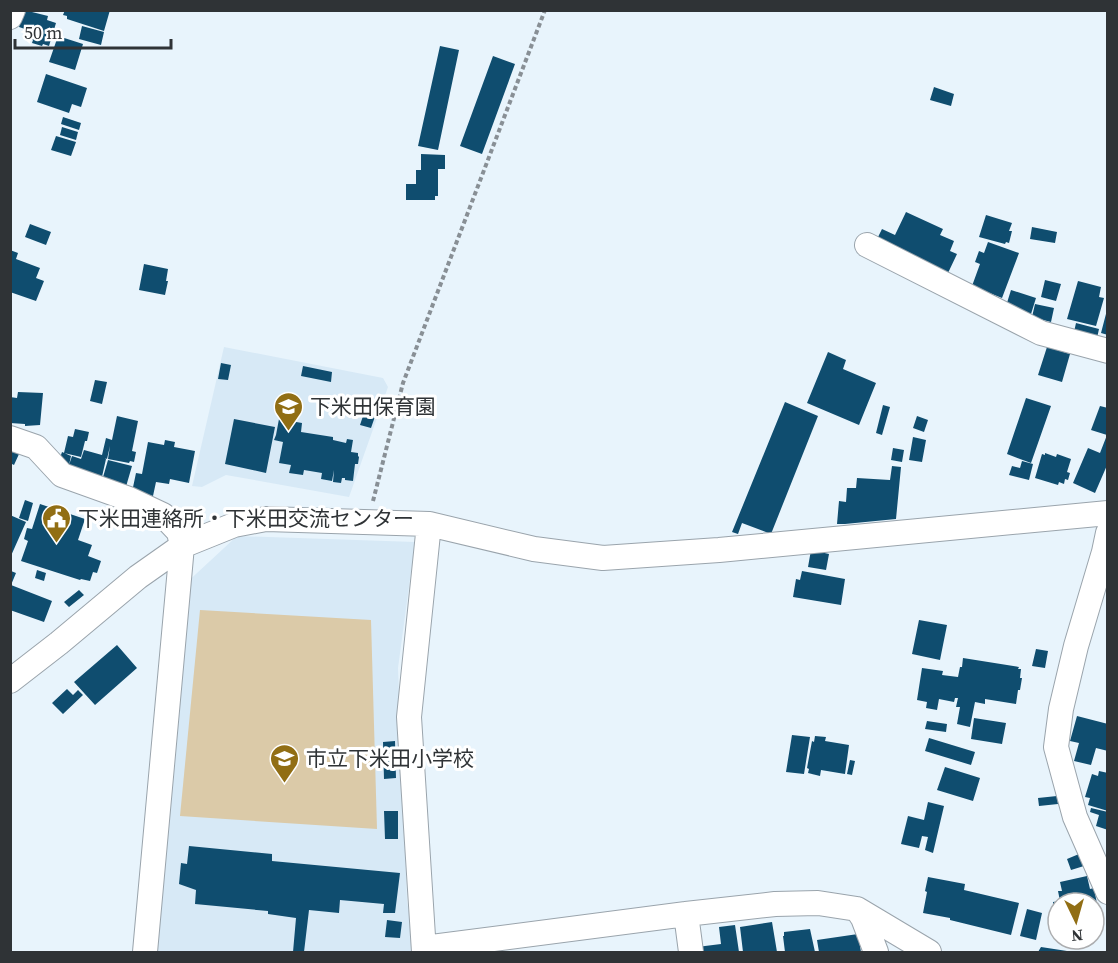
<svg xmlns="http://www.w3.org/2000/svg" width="1118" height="963" viewBox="0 0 1118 963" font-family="'Source Serif 4','Noto Sans JP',serif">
  <rect width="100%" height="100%" fill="#e8f4fc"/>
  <!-- built -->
  <path fill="#d7e9f6" d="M224 347 383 378 388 387 349 497 226 475 202 487 192 486Z
    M237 536 415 542 398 668 407 901 416 952H153L183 586Z"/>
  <!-- green -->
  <path fill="#dbcaa8" d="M200 610 371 620 377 829 180 816Z"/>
  <!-- building -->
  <path fill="#0f4d6f" d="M24 10 48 16 47 20 56 23 49 46 43 44 42 46 32 43 33 40 26 38 28 30 19 27Z
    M65 10H110L104 31 67 19V16L63 15Z
    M82 26 104 32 101 45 79 39Z
    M58 36 83 44 75 70 49 62Z
    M440 46 459 50 438 150 418 146Z
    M493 56 515 64 482 154 460 146Z
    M46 74 87 88 81 107 72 104 69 113 37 102Z
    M934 87 954 94 951 106 930 100Z
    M63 117 81 123 79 130 61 124Z
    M62 127 78 132 76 140 60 135Z
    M56 136 76 142 71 156 51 150Z
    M421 154 445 155V169H438V196H435V200H406V184H416V170H421Z
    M906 212 943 229 940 235 954 241 950 251 957 254 948 273 917 262 920 258 912 254 910 258 875 243 882 229 895 235Z
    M986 215 1012 223 1009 231H1012L1009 243 1006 242 1005 244 979 237Z
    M30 224 51 232 46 245 25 237Z
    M1032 227 1057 232 1055 243 1030 239Z
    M988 242 1019 253 1002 298 972 286 980 264 975 262 979 251 984 253Z
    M10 250 18 253 16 259 40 268 36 278 44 281 36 301 10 292Z
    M144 264 168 269 166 281H168L165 295 139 290Z
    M1045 280 1061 284 1056 301 1041 297Z
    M1078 281 1101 287 1099 297 1104 298 1096 326 1067 319Z
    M1011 290 1036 298 1031 314 1006 306Z
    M1035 304 1054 308 1051 322 1032 317Z
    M1107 310H1108V335L1101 333Z
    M1076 323 1099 329 1097 338 1074 332Z
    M1047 347 1070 354 1062 382 1038 375Z
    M828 352 846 360 843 369 876 383 859 425 807 403Z
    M221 363 231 365 228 380 218 379Z
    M303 366 332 372 331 382 301 376Z
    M95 380 107 382 102 404 90 401Z
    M18 392 43 393 40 425 25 426V424L10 423V397L17 398Z
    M1026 398 1051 406 1031 463 1007 454Z
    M368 401 379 405 371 428 360 425Z
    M785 402 818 416 771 534 742 523 738 534 732 532Z
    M883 405 890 407 882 435 876 433Z
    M1100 406 1108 408V463L1095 493 1073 483 1088 448 1100 453 1107 435 1091 430Z
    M117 416 138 421 132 451 136 452 134 462 130 461 129 463 108 459 110 446 107 459 105 458 106 459 101 481 58 464 62 452 71 456 69 465 72 456 81 459 84 450 102 455 106 438 112 440Z
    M917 416 928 420 924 432 913 428Z
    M234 419 275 427 266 473 225 464Z
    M279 419 302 423 301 432 333 437V440L346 443 347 439 353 440 351 452 358 453V456L359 457 358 464H355L353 481 345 480V478H342L341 483 333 482 334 470 332 481 321 479 322 473 304 470 303 475 289 473 291 465 279 463 283 442 274 440 276 435Z
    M75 429 89 432 87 441H85L81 457 64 453 68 436 73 437Z
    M913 437 926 440 922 462 909 460Z
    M165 440 175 442 174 447 195 451 189 483 170 479 169 484 156 482 153 496 132 492 136 473 142 474 148 442 164 445Z
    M893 448 904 450 902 462 891 460Z
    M12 451 19 454 14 465 10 463Z
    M1045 453 1056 457 1057 454 1071 459 1067 472 1070 473 1068 480 1065 479 1064 484 1059 482 1058 485 1035 478 1042 454 1045 455Z
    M108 460 132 466 125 490 101 484Z
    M1022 461 1033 464 1029 480 1009 475 1012 466 1020 468Z
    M892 466 901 467 896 519 845 524H837L839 501 846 502 847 488H856L857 478 890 480Z
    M25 500 33 503 28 521 19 518Z
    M40 504 85 519 78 540 92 545 88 556 101 561 97 573 93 572 90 581 81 579 80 580 21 561 28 541 24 539 27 528 32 529Z
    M10 515 26 522 10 558Z
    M811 550 829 554 826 570 808 567Z
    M37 570 46 573 44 581 35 578Z
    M11 571 16 573 11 585 52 601 44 622 10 610Z
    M802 571 845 579 841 605 793 597 796 579 800 580Z
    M79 590 84 595 69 607 64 602Z
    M919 620 947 625 940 660 912 654Z
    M117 645 137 668 95 705 74 682Z
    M1036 649 1048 651 1045 668 1032 666Z
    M963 658 1019 667 1018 669H1021L1020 678H1022L1020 690H1018L1016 704 985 699V704L975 702 970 727 957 724 960 707H956L958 698H955L954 702 939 699 937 710 926 708 927 702 917 700 922 668 943 671 942 675 958 677 960 667H962Z
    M67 689 73 695 78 690 83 695 63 714 52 703Z
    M1077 716 1108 724V751L1096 748 1091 765 1074 761 1079 743 1070 741Z
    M974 718 1006 723 1002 744 971 739Z
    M927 721 947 724 946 732 925 729Z
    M792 735 810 737 804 774 786 772Z
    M815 736 826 737 825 741 849 745 845 774 821 770 820 776 808 773 809 769 807 768 812 741 814 742Z
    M929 738 975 752 971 765 925 751Z
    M395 741 396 778 384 779 383 742Z
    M850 760 855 761 852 775 847 774Z
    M945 767 980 778 973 801 937 790Z
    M1099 771 1108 773V811L1088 805 1090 798 1085 797 1092 774 1098 776Z
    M1057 796 1058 804 1039 806 1038 798Z
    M928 802 944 806 933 853 925 850 928 837 922 836 919 848 901 844 908 816 924 820Z
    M1091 808 1108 812V830L1096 826 1099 815 1090 812Z
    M384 811H398V839H385Z
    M189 846 272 854V861L400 873 395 913H383L384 904 340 900 339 913 309 910 304 952H293L296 918 268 914V911L195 904 196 890 179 884 181 863 187 864Z
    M1079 854 1084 866 1071 870 1067 859Z
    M1087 876 1090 889 1094 888 1098 909H1100L1102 917 1094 918V903H1058V905L1053 906V902L1060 901 1058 891H1062L1060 882Z
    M928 877 965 884 964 890 1019 903 1011 935 950 920V918L923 913 927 892 925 891Z
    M1058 906V920H1055L1052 907Z
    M1027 909 1042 913 1036 940 1020 936Z
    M387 920 402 922 400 938 385 937Z
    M772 922 777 952H743L740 927Z
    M735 925 739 952H698L697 947 721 944 719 927Z
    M810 929 815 952H785L783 936H784V932Z
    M858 934 861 952H819L817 940Z
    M1041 947 1067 951V952H1038Z"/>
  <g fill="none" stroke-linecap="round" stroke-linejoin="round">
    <defs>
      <path id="minor" d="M10 17 13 10
        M867 245 1041 333 1108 351
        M10 438 36 447 62 475 129 499 163 515 179 532 182 546 145 952
        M1108 533 1104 552 1076 646 1061 709 1056 747 1075 817 1108 892
        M10 681 59 643 138 577 182 546 234 525 266 519 429 524 534 549 603 558 719 550 1108 513
        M857 909 863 918 876 952
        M686 914 691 952
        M424 948 686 914 775 904 818 903 857 909 929 952
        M424 952 409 717 429 524"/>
    </defs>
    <!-- minor casing -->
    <use href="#minor" stroke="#9aa4ac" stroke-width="26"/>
    <!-- path -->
    <path stroke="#888f95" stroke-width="4" stroke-dasharray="4.5 3" stroke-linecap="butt" d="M373 501 403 383 545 10"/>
    <!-- minor -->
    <use href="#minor" stroke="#fff" stroke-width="24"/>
  </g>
  <!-- icons -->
  <defs>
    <symbol id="school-pin" viewBox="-11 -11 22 30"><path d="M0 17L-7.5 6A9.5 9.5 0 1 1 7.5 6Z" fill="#916e14" stroke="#fff"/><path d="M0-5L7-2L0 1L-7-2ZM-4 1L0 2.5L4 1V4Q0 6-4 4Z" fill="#fff"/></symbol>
    <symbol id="civic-pin" viewBox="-11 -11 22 30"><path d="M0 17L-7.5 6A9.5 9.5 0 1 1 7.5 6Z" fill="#916e14" stroke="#fff"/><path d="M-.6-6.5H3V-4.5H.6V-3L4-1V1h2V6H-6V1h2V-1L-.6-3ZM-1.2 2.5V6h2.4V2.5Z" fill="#fff"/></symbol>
  </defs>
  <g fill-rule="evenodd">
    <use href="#school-pin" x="272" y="390" width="33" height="45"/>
    <use href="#civic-pin" x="40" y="502" width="33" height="45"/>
    <use href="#school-pin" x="268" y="742" width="33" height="45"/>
  </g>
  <g text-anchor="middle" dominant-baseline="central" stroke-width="6" stroke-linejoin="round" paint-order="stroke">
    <!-- poi labels -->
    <g font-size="21" fill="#2f3336" stroke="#fff" text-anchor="start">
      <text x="310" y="406">下米田保育園</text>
      <text x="78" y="518">下米田連絡所・下米田交流センター</text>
      <text x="306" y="758">市立下米田小学校</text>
    </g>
  </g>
  <!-- border -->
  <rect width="1118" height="963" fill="none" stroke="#2f3336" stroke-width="24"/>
  <!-- north arrow -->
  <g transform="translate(1076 921) rotate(175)"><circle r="28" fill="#ffffff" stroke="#acadaf" stroke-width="1.5"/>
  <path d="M0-4.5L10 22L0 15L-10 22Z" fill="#916e14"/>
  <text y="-9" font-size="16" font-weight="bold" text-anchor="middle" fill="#2f3336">N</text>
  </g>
  <!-- scale -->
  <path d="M15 39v9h156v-9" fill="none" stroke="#2f3336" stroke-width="3"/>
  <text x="24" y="39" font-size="18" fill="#2f3336" stroke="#ffffff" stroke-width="4.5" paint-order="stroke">50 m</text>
</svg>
